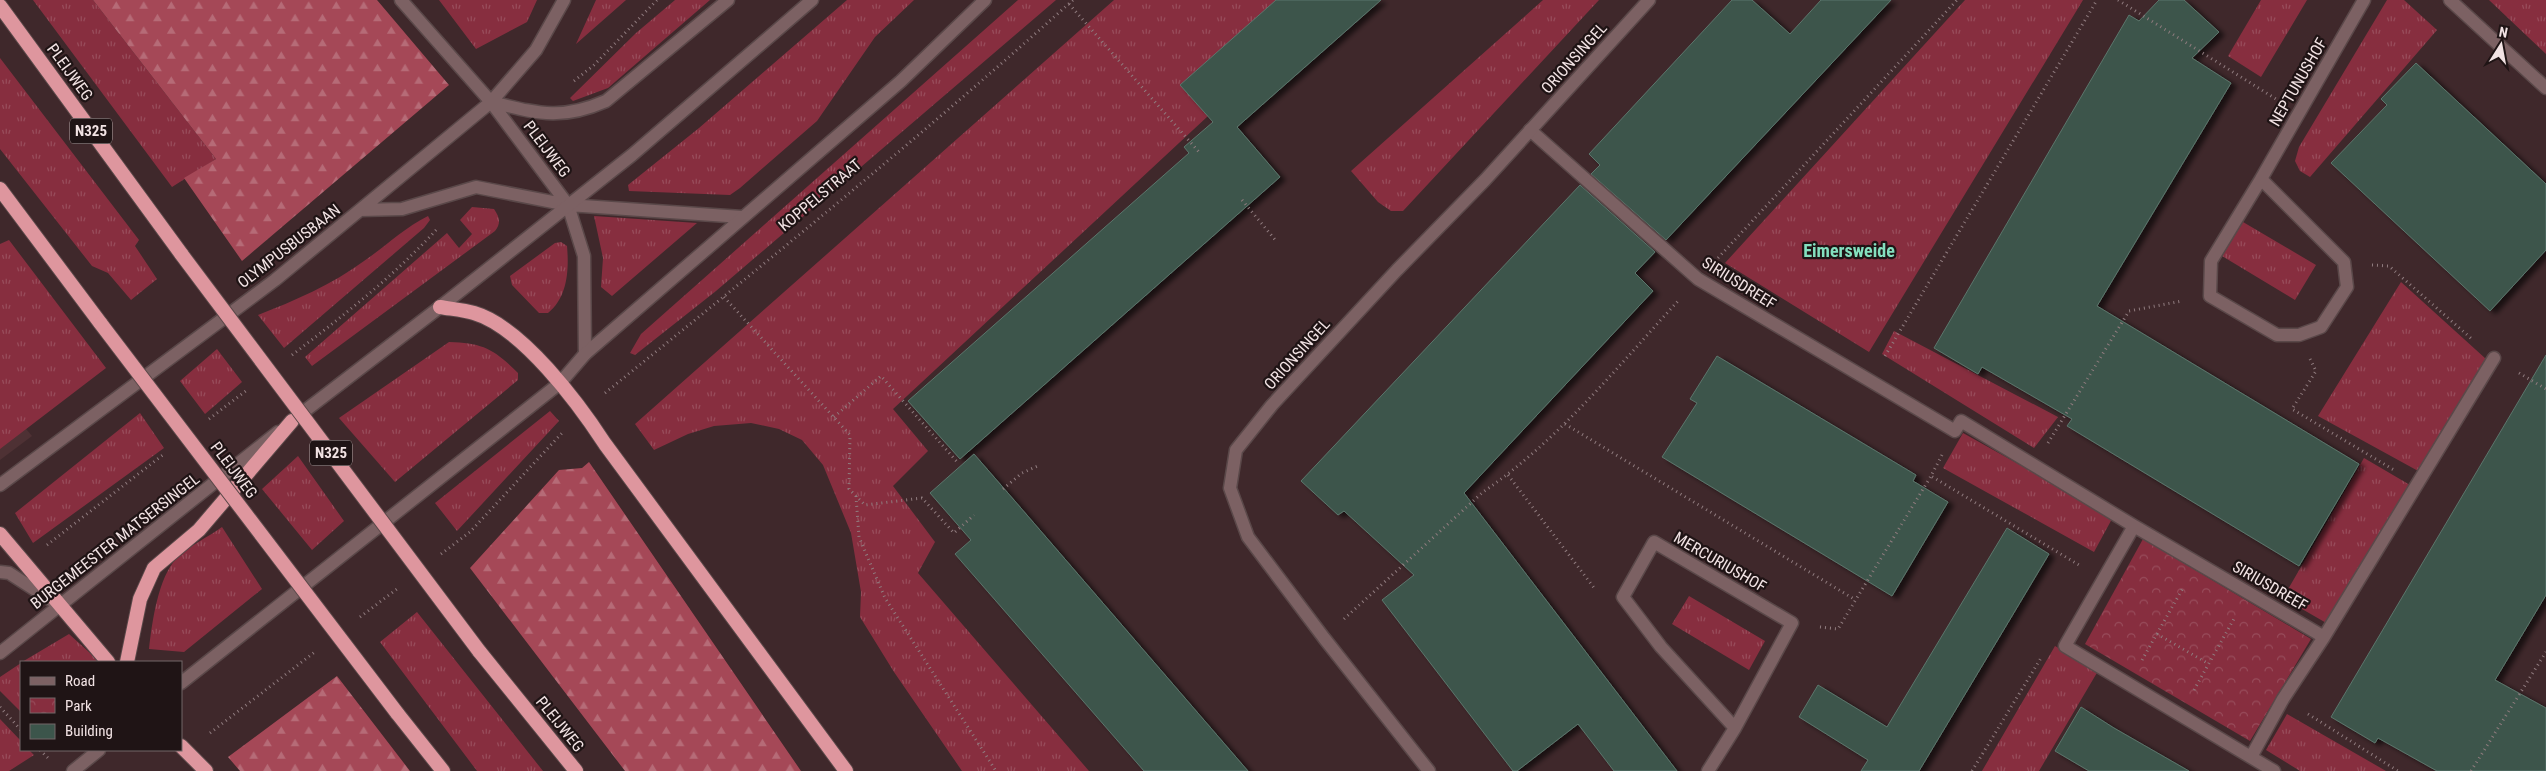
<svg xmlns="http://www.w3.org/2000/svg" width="2546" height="771" viewBox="0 0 2546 771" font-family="'Roboto Condensed',sans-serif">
  <defs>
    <pattern id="grass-tufts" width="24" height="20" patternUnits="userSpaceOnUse" patternTransform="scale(1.25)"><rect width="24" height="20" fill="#872e3f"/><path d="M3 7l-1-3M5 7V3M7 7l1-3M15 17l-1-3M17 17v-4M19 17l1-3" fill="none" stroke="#984c5b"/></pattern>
    <pattern id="forest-firs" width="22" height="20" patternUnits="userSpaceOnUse" patternTransform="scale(1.25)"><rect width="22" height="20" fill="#a54857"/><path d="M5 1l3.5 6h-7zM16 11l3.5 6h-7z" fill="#b66b77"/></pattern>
    <pattern id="park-crowns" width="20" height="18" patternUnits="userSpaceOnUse" patternTransform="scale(1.25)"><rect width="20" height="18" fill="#872e3f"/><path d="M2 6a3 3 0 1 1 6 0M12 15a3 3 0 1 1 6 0" fill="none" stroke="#984c5b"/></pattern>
    <filter id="shadow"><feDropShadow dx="5.5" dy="3" stdDeviation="2.5" flood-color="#0009"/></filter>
  </defs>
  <rect width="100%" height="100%" fill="#3f282b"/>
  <!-- built -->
  <path fill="#4e3134" d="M0 398 32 436 0 460Z"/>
  <!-- grass -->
  <path fill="url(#grass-tufts)" d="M33 0H93L216 159 172 187Z
    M439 0H537L527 22 476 49Z
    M596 0H626L576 44Z
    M675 0H710L608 88 573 101 570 98 636 33Z
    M847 0H914L875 37 817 121 740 188 730 195 629 191 628 185 699 128Z
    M1018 0H1056L716 291 635 355 630 353 641 334Z
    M1114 0H1280L1222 103 893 409 928 451 893 486 935 542 918 573 1089 771H962L894 672 860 617 861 592 851 533 823 465 802 440 779 429 751 423 714 426 688 434 654 450 635 424Z
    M1543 0H1599L1403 211H1391L1378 202 1351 171Z
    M1965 0H2083L1869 352 1725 263Z
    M2261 0H2307L2261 77 2228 56Z
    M2387 0H2404L2437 30 2310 177 2300 171 2295 161 2299 147Z
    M2489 0H2546V54Z
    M0 58 139 240 135 246 157 279 131 300 108 273 92 266 0 149Z
    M472 207 494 209C500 218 501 223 495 231L312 366 305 357 447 233 459 248 472 234 460 220Z
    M428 216 430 220 424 228 284 348 258 315C294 301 333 284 364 261 386 246 404 228 428 216Z
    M594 216 697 223 612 296 601 287 603 258Z
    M2243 222 2316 265 2295 300 2222 256Z
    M9 240 106 368 0 449V244Z
    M561 242 567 246C569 269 568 297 548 313H539L512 285 510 276 555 243Z
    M2401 282 2486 359 2420 472 2318 416Z
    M1894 331 2058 417 2034 448 1882 354Z
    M449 342C483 343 494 349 518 373V380L395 482 339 418Z
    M217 349 242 382 205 414 180 381Z
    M550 411 559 421 457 531 435 503Z
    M140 413 164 448 33 543 15 513Z
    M1963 433 2113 517 2094 552 1943 468Z
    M298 456 344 521 312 550 262 489Z
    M2364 458 2410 485 2328 624 2283 598Z
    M222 527 262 589 184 652 149 649C152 623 158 577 177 558 189 546 208 537 222 527Z
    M1689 596 1765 641 1749 670 1672 624Z
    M417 612 543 771H477L380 642Z
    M69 634 100 662H22Z
    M2055 646 2098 671 2039 771H1982Z
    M21 663V712L0 691V677Z
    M2287 714 2386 771H2300L2266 750Z
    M0 719 21 741V750H29L34 755 9 771H0Z"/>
  <!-- forest -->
  <path fill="url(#forest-firs)" d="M93 0H377L449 85 242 261 184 178 216 159Z
    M589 462 801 771H625L470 568 559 470 582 468Z
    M337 676 410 771H240L228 757Z"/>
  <!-- park -->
  <path fill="url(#park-crowns)" d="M2143 539 2311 639 2250 741 2085 644Z"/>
  <!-- building -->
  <path fill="#3c554b" stroke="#5c766c" filter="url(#shadow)" d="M1276 0H1381L1237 127 1280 177 960 459 908 401 1189 153 1184 147 1213 122 1180 85Z
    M1732 0H1752L1790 34 1821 0H1891L1666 240 1591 174 1600 165 1589 154Z
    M2159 0H2184L2219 32 2192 58 2231 83 2097 306 2359 464 2299 566 2067 426 2072 419 1982 367 1978 374 1934 348 2129 15 2139 21Z
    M2416 63 2546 184V250L2490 311 2331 163 2387 105 2381 99Z
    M1580 185 1655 252 1635 273 1653 291 1464 493 1677 771H1614L1578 724 1517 771H1513L1382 600 1414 575 1344 511 1338 515 1301 481Z
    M2546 355V595L2495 680 2546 708V771H2437L2378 738 2375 743 2331 717Z
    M1717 356 1916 475 1913 481 1948 502 1892 596 1662 457 1697 403 1690 399Z
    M974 454 1014 500 1248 771H1144L955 554 971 540 930 493Z
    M2007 528 2049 554 2009 621 1919 771H1861L1868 760 1799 717 1818 685 1887 727Z
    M2081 707 2114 728 2189 771H2089L2055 751Z"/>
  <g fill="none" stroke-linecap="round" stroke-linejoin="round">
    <defs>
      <path id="service" d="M401 0 491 102 568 205 584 256 585 354
        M491 102C537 113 560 121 606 101L728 0
        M360 210 402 209 476 187 568 205 742 217
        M0 485 275 280 491 102 536 50 564 0
        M0 572 9 573 54 602"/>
      <path id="pedestrian" d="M1530 130 1698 279 1955 431 1961 421 2134 526 2324 637 2283 699 2251 757
        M2134 526 2065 646 2274 771
        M2324 637 2494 358"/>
      <path id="minor" d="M2450 0 2546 88
        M2261 179 2344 262 2347 287 2321 327 2299 335H2277L2210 296 2211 261Z
        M2261 179 2364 0
        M1429 771 1324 638 1248 537 1230 488 1236 450 1272 405 1397 270 1485 180 1649 0
        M1708 771 1735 728 1792 623 1654 542 1623 597 1661 647 1735 728"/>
      <path id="tertiary" d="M440 307 632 155 812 0
        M181 683 560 383 585 354 901 81 985 0"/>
      <path id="secondary" d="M293 420 440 307
        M0 653 278 432
        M73 771 99 750"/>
      <path id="trunk" d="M0 6 182 255
        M0 189 101 324
        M440 307C452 309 464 310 474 313 522 327 579 404 605 444L846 771
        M0 534 108 662
        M479 651 576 771
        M127 662 140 599 154 568 199 530 292 421
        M397 713 443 771
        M181 746 206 771"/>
    </defs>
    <!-- service casing -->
    <use href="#service" stroke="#5a4849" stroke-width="15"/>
    <!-- pedestrian casing -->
    <use href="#pedestrian" stroke="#5a4849" stroke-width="15"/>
    <!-- minor casing -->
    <use href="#minor" stroke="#5a4849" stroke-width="15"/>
    <!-- tertiary casing -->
    <use href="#tertiary" stroke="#5a4849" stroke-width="15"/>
    <!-- secondary casing -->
    <use href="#secondary" stroke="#5a4849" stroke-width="15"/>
    <!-- trunk casing -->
    <use href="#trunk" stroke="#5a4849" stroke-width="16"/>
    <!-- path -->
    <path stroke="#907c7f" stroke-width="3" stroke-dasharray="1 4" stroke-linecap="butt" d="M2118 0 2276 99
      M1069 4 1199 152
      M574 81 594 65 657 0
      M1242 200 1277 242
      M1718 258 1957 0
      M2372 265 2389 266 2473 340
      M724 297 850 435 849 489 865 505 922 498 954 533 974 515
      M292 355C343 316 394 276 438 228
      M1885 356 2097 0
      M2310 359 2316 371 2292 409 2394 470
      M2519 373 2546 389
      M605 393C763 265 922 136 1073 0
      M834 417 881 376 958 463
      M209 419 247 390
      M1565 424 1854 599
      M2048 443 2129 311 2182 301
      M1942 455 1931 476 2079 565
      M1508 475 1595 589
      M1003 489 1022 473 1040 465
      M856 496 859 537 885 598 996 771
      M47 545 164 454
      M441 554 470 532 562 433
      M360 617 397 589
      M1344 619 1483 492C1559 440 1618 366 1679 300
      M1820 627 1838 629 1931 476
      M2157 634 2209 664
      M2142 660 2183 588
      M2194 690 2235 617
      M0 707 21 730
      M2308 714 2398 771
      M210 733 316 651
      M40 750 48 758
      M1972 771 2041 658
      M2471 771 2546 652"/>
    <!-- service -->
    <use href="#service" stroke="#7c6163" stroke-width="12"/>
    <!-- pedestrian -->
    <use href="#pedestrian" stroke="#7c6163" stroke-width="12"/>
    <!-- minor -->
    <use href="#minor" stroke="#7c6163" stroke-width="12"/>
    <!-- tertiary -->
    <use href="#tertiary" stroke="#7c6163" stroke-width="12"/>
    <!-- secondary -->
    <use href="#secondary" stroke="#7c6163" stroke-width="12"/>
    <!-- trunk -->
    <use href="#trunk" stroke="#de969e" stroke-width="14"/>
    <defs>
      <path id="trunk-bridge" d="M182 255 479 651
        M101 324 397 713"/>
    </defs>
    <!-- trunk-bridge casing -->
    <use href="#trunk-bridge" stroke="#5a4849" stroke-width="16" stroke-linecap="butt"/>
    <!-- trunk-bridge -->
    <use href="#trunk-bridge" stroke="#de969e" stroke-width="14"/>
  </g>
  <g text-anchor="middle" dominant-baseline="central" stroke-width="4.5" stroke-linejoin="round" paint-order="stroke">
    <!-- shield labels -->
    <g fill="#1f1415" stroke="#b3a5a6" stroke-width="1">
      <rect x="70" y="118.5" width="42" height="25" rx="4"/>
      <rect x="310" y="440.5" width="42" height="25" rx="4"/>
    </g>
    <g font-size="15" font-weight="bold" fill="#f2e3e4">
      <text x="91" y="131">N325</text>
      <text x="331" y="453">N325</text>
    </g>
    <!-- street labels -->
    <g font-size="16" fill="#f2e3e4" stroke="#1f1415">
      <text transform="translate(1574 58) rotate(-48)">ORIONSINGEL</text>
      <text transform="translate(70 72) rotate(54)">PLEIJWEG</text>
      <text transform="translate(2298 82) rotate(-60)">NEPTUNUSHOF</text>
      <text transform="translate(547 149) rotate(53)">PLEIJWEG</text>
      <text transform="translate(820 195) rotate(-40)">KOPPELSTRAAT</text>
      <text transform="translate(289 246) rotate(-38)">OLYMPUSBUSBAAN</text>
      <text transform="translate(1739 283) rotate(32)">SIRIUSDREEF</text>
      <text transform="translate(1297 354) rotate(-48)">ORIONSINGEL</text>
      <text transform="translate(234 470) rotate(53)">PLEIJWEG</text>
      <text transform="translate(115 541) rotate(-38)">BURGEMEESTER MATSERSINGEL</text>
      <text transform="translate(1720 562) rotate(30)">MERCURIUSHOF</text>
      <text transform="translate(2270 586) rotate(30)">SIRIUSDREEF</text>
      <text transform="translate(560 724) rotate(51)">PLEIJWEG</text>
    </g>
    <!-- neighbourhood labels -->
    <g font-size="18" font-weight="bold" fill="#84e0bf" stroke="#1f1415">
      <text x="1849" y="250">Eimersweide</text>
    </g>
  </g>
  <!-- legend -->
  <rect x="20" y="661" width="162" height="90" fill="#1f1415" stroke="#736768"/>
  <rect x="30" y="677" width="25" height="8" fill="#7c6163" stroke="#736768"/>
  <text x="65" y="686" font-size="15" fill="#f2e3e4">Road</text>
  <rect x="30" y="698" width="25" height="15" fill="url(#park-crowns)" stroke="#736768"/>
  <text x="65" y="711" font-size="15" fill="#f2e3e4">Park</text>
  <rect x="30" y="724" width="25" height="15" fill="#3c554b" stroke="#736768"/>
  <text x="65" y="736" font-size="15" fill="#f2e3e4">Building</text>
  <!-- north arrow -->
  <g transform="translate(2501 45) rotate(11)" stroke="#1f1415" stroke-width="4" paint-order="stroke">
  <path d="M0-4L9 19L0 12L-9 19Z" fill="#f2e3e4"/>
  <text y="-8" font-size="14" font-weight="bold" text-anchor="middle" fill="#f2e3e4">N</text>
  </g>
</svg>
